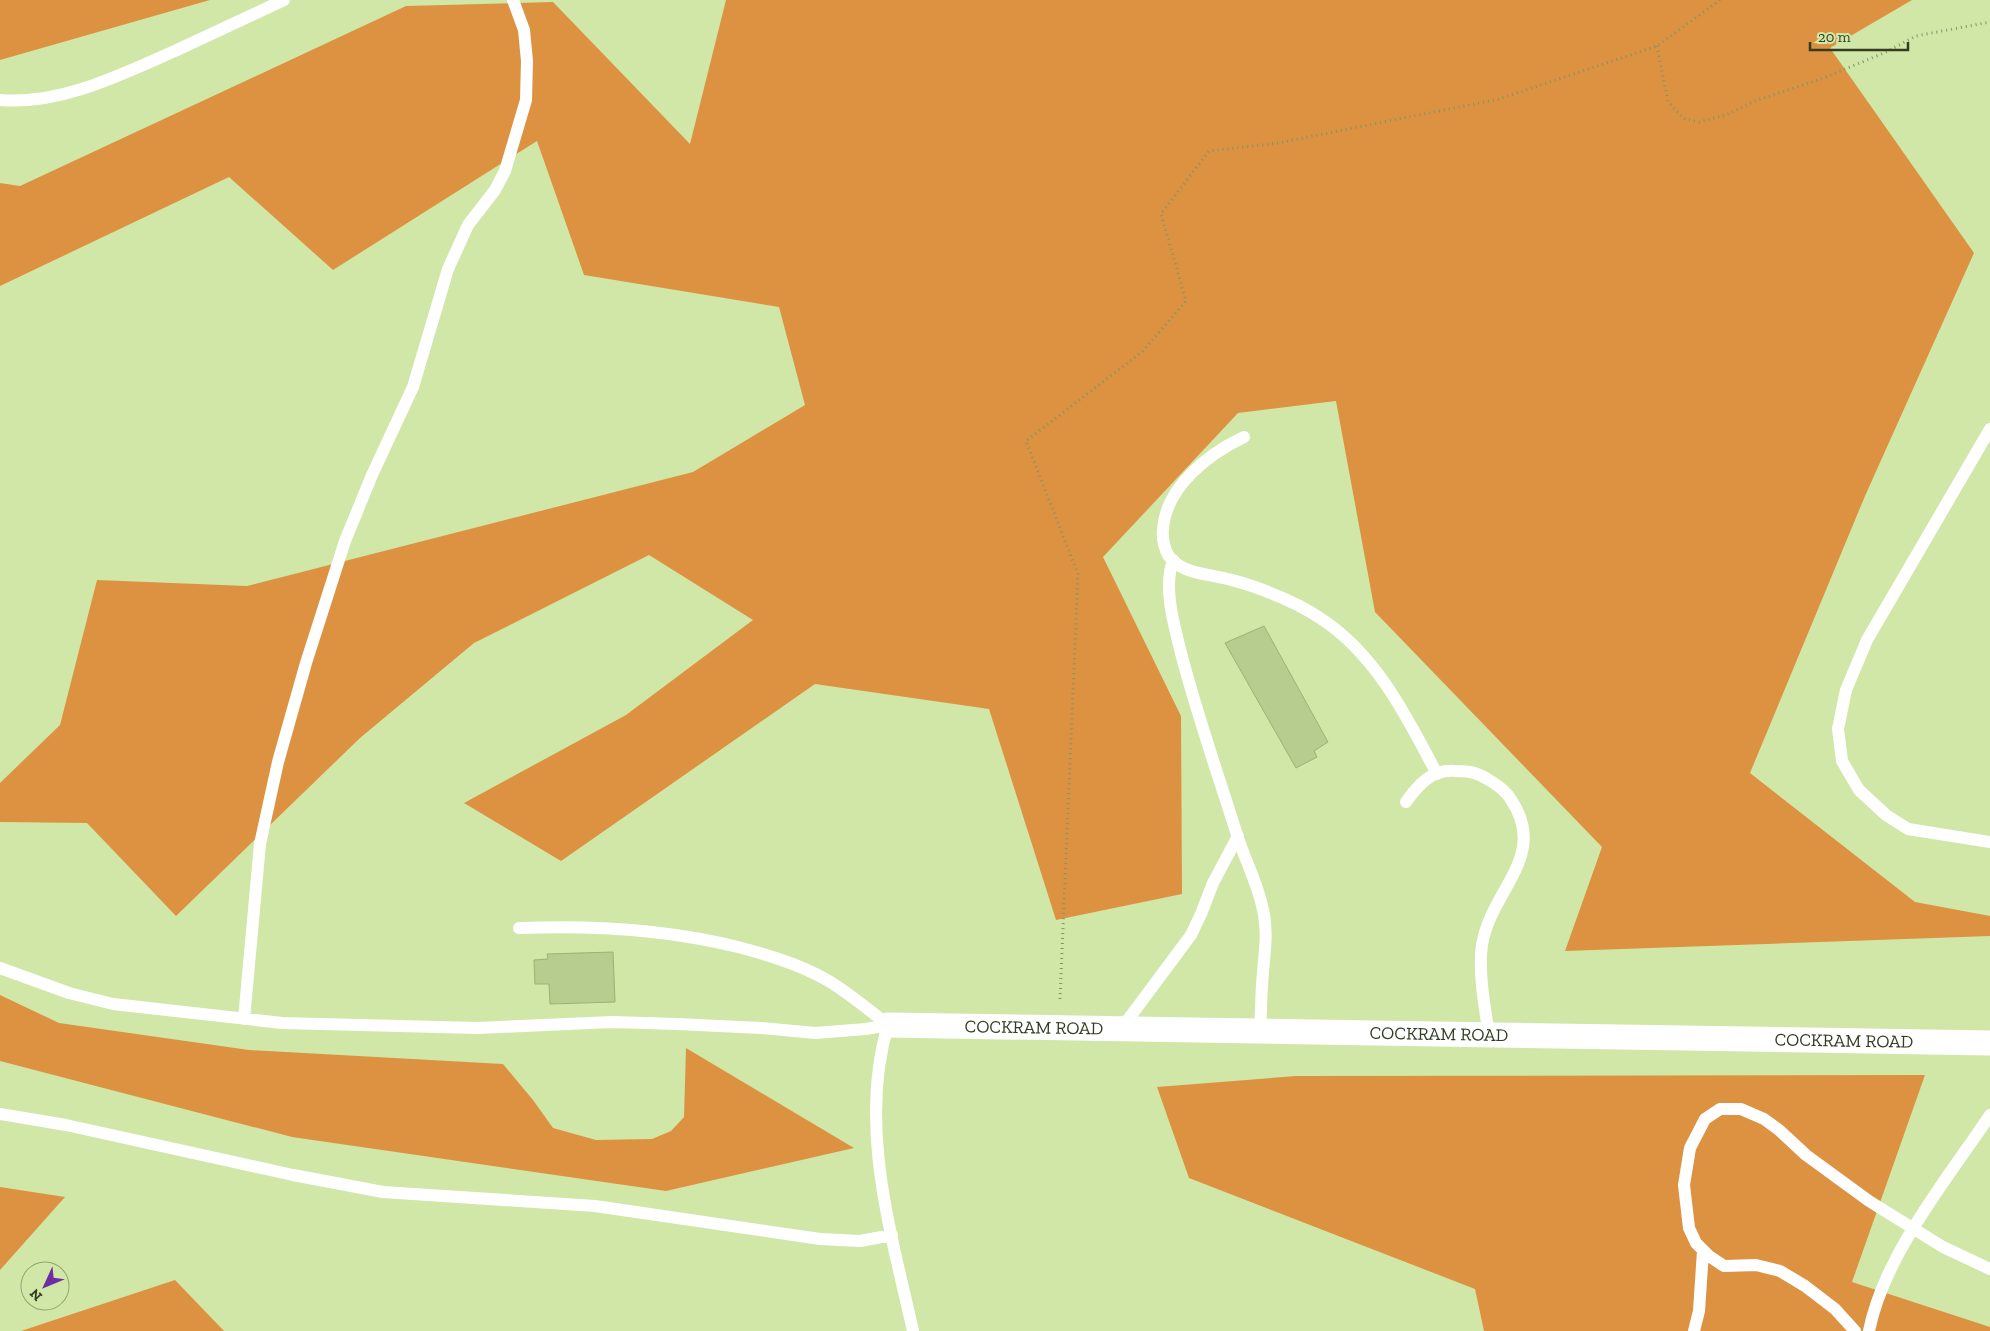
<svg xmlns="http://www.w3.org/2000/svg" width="1990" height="1331" viewBox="0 0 1990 1331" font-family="'Zilla Slab',serif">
  <rect width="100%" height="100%" fill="#d0e7a8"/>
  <!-- forest -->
  <path fill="#dd9241" d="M0 0H210L0 60Z
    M726 0H1912L1830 48 1974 253 1865 496 1750 773 1915 902 1990 916V936L1565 951 1602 847 1375 612 1336 401 1238 413 1103 557 1181 716 1182 894 1056 920 989 709 815 684 561 861 464 803 626 715 753 620 649 555 474 643 360 738 176 916 87 823 0 822V783L60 725 97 580 247 586 693 472 805 405 779 307 584 275 537 141 333 270 229 177 0 286V183L20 186 406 6 553 2 690 144Z
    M0 995 59 1023 249 1050 503 1064 533 1100 553 1128 596 1140 652 1139 671 1131 684 1117 686 1048 854 1148 666 1191 292 1137 0 1061Z
    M1925 1075 1852 1282 1990 1327V1331H1484L1475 1289 1189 1178 1157 1087 1296 1076Z
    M0 1187 65 1197 0 1270Z
    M175 1280 224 1331H21Z"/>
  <!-- building -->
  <path fill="#b6cd8f" stroke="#9cb275" d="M1264 626 1328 742 1314 751 1317 757 1296 768 1225 643Z
    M613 952 615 1002 550 1004 549 984H535L534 960 548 959 547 954Z"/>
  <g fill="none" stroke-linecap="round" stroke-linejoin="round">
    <!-- path -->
    <path stroke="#849468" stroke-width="3" stroke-dasharray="1 4" stroke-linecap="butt" d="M1657 46 1668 101 1676 111 1685 119 1699 122 1726 115 1755 101 1821 79 1884 53 1916 36 1990 22
      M1060 999 1078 574 1026 441 1143 351 1186 301 1161 214 1209 151 1278 143 1499 99 1657 46 1720 0"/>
    <!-- service -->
    <path stroke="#fff" stroke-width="12" d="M0 100C62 105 122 74 177 50 213 33 248 17 284 0
      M1990 429 1867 640 1846 690 1838 729 1842 761 1859 790 1886 815 1908 829 1990 842
      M1244 437C1208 454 1166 487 1163 529 1162 538 1164 547 1168 555 1180 572 1200 573 1218 577 1231 579 1243 583 1255 587 1277 595 1301 605 1320 618 1376 654 1407 717 1437 774
      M1173 560C1163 589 1174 624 1181 653 1197 715 1218 774 1237 835 1245 860 1258 884 1263 910 1269 935 1263 961 1262 986 1261 1001 1261 1016 1260 1031
      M1406 802C1418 785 1432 769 1455 771 1460 771 1465 771 1470 772 1482 774 1504 788 1510 798 1550 856 1491 889 1482 945 1478 971 1485 1009 1489 1035
      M519 928C593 925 666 929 738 947 768 955 799 964 827 980 849 993 868 1009 888 1025
      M0 968 69 993 113 1004 282 1023 477 1028 612 1022 677 1024 761 1028 815 1033 866 1029 888 1025
      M244 1019 260 844 278 762 306 663 345 541 372 475 413 387 448 269 468 225 495 190 505 171 526 100 527 61 524 30 513 0
      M888 1025C858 1126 891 1232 913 1331
      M1121 1029 1191 935 1201 914 1213 883 1238 836
      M0 1114 66 1125 293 1175 383 1192 595 1206 820 1239 860 1241 892 1235
      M1694 1331 1699 1311 1703 1251
      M1855 1331 1835 1309 1805 1286 1780 1271 1756 1265 1724 1266 1709 1256 1696 1243 1689 1228 1684 1185 1690 1148 1705 1119 1720 1109H1741L1764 1119 1779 1130 1806 1155 1869 1201 1943 1247 1990 1269
      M1869 1331C1884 1255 1948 1178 1990 1115"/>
    <!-- minor -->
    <path stroke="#fff" stroke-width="25" id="s1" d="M888 1025 1990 1043"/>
  </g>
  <g text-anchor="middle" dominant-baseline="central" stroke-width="5" stroke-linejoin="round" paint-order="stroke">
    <!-- street labels -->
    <g font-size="18" fill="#343d24" stroke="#d0e7a8">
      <text stroke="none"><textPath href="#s1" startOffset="146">COCKRAM ROAD</textPath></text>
      <text stroke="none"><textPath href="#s1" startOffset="551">COCKRAM ROAD</textPath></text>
      <text stroke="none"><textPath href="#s1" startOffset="956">COCKRAM ROAD</textPath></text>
    </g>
  </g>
  <!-- north arrow -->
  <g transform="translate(45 1286) rotate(226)"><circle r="24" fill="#d0e7a8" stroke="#92a373"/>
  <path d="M0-4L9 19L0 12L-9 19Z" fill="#6d2ea4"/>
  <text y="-8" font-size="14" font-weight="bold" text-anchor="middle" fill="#343d24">N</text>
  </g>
  <!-- scale -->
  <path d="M1810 42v8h98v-8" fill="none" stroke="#343d24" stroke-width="2.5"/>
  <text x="1818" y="42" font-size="15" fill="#343d24" stroke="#d0e7a8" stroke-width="4" paint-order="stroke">20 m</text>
</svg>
